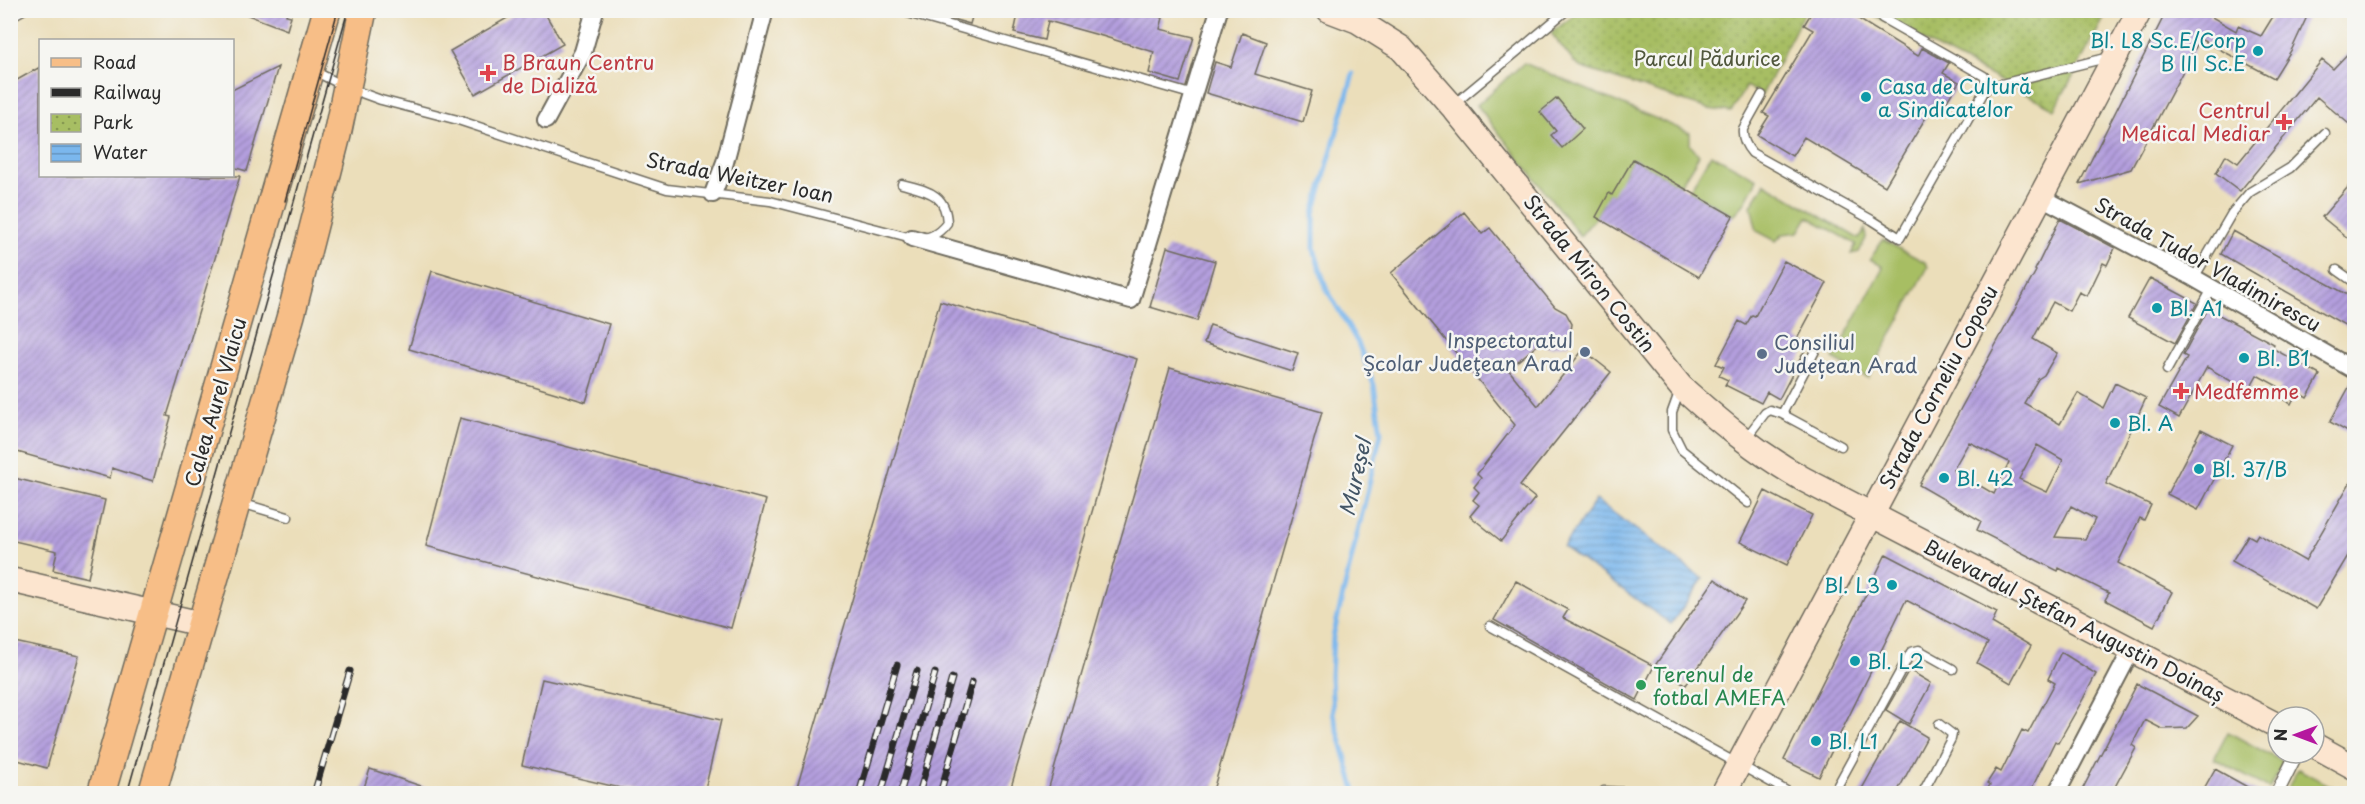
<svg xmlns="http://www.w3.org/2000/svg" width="2365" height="804" viewBox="0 0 2365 804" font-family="'Playpen Sans',sans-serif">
  <defs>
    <pattern id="park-dots" width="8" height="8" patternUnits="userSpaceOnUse" patternTransform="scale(1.5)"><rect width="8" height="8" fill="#a7be63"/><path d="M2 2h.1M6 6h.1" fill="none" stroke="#889b52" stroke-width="1.8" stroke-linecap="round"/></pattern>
    <pattern id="water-rules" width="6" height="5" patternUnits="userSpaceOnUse" patternTransform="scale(1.5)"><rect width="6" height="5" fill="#7bb7ed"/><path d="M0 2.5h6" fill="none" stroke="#6595c0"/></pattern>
    <pattern id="building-hatch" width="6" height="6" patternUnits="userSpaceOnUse" patternTransform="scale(1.5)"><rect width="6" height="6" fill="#b49fde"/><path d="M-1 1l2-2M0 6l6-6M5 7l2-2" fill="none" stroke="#9382b4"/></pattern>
  </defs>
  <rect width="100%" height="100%" fill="#f6f6f2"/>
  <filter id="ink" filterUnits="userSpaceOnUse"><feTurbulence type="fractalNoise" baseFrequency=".0167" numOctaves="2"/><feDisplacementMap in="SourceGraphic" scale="12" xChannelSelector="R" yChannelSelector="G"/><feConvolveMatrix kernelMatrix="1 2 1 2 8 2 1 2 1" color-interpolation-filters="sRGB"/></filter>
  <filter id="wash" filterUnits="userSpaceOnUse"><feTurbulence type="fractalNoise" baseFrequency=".008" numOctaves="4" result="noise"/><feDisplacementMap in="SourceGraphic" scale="24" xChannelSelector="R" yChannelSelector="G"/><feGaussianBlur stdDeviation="1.35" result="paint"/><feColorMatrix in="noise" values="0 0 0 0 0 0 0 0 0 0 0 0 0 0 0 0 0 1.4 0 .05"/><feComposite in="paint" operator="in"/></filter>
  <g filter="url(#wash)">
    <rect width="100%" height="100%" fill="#ebdeba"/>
    <!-- grass -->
    <path fill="#a7be63" stroke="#697447" stroke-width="1.5" d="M1524 63 1690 133V145L1699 155 1680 186 1633 159 1625 172 1621 200 1609 194 1596 217 1580 236 1477 105Z
      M1711 154 1757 179 1744 204 1733 216 1689 191Z
      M1765 183 1859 239 1865 229 1866 238 1859 252 1851 254 1856 244 1808 217 1799 232 1783 234 1776 241 1757 231 1751 206Z
      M1883 240 1925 262 1928 267 1868 378 1833 359 1883 267 1870 259Z
      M2228 732 2283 762 2269 789 2214 759Z
      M2298 769 2344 793H2285Z"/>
    <!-- park -->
    <path fill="url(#park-dots)" stroke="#697447" stroke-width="1.5" d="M1580 11H1805L1762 95 1746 86 1731 112 1708 109 1580 67 1573 61 1551 33Z
      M1866 11H2108L2055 109Z"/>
    <!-- water -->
    <path fill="url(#water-rules)" stroke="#53718c" stroke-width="1.5" d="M1596 500 1703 579 1671 624 1563 547Z"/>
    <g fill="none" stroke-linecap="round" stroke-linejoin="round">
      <!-- stream -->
      <path stroke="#7bb7ed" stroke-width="5" d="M1353 74 1314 213V249L1326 288 1358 343 1374 385 1381 433 1333 637 1331 676 1333 714 1356 794"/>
    </g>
    <g id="blocks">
      <!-- building -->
      <path fill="url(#building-hatch)" fill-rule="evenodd" d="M240 10H287L286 15 291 16 287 30 240 12Z
        M521 10H543L563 44 475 94 450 51Z
        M932 10H974L970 24 931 13Z
        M1019 10H1140L1163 18 1160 29 1194 37 1180 82 1149 73 1154 52 1102 36 1048 21 1044 40 1014 33Z
        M1813 10H1844L1918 56 1922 48 1949 63 1943 73 1959 82 1940 112 1932 107 1885 186 1804 137 1792 156 1757 135 1769 116 1763 113 1813 30 1804 25Z
        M2167 10H2212L2210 16 2236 31 2238 26 2261 36 2277 10H2310L2292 49 2274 78 2200 39 2131 169 2079 184Z
        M1242 33 1266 42 1255 74 1312 91 1303 122 1206 93 1215 62 1231 67Z
        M2355 46V129L2317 97 2240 191 2216 173 2226 155 2238 163 2322 60 2333 69Z
        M40 67V176H240L167 416 171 417 153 481 112 468 110 478 10 450V84Z
        M278 67 247 171 232 167V90Z
        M1557 98 1583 129 1562 148 1551 135 1556 131 1540 112Z
        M1633 159 1733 216 1699 277 1596 217 1609 193 1612 195Z
        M2355 179V244L2322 217Z
        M1464 212 1482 234 1490 228 1555 307 1566 313 1572 324 1569 344 1550 347 1540 343 1508 369 1538 406 1583 350 1611 372 1520 486 1535 498 1501 541 1470 516 1479 505 1473 500 1479 492 1474 487 1481 478 1477 474 1515 425 1391 273Z
        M2060 219 2115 248 2107 265 2103 263 2087 296 2079 292 2069 311 2053 302 2033 339 2057 353 2044 375 2038 379 2024 403 2060 424 2078 393 2103 408 2115 383 2146 398 2106 484 2151 505 2144 520 2140 518 2118 563 2172 592 2154 626 2105 600 2109 593 2059 568 2058 571 1977 530 1981 521 1919 485 2036 271 2035 270ZM1969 442 2009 462 1994 494 1953 470ZM2037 445 2063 460 2047 492 2019 479ZM2071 506 2095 519 2085 539 2055 537Z
        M2233 231 2355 299V331L2221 254Z
        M1167 247 1215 261 1197 321 1150 307Z
        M1784 261 1827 283 1797 339 1808 344 1779 399 1767 392 1761 403 1725 385 1728 380 1719 376 1724 367 1716 364 1739 321 1746 325 1752 315 1755 316Z
        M432 271 609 324 586 402 409 349Z
        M2150 278 2197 303 2175 343 2128 318Z
        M940 301 1137 359 1009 794H795Z
        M2208 309 2274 344 2272 348 2320 375 2307 398 2297 392 2291 404 2277 396 2281 388 2257 375 2248 391 2207 367 2179 418 2159 407 2187 357 2183 355Z
        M1210 325 1298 353 1292 371 1204 343Z
        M1170 368 1322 412 1212 794H1047Z
        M2353 380H2355V436L2330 422Z
        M460 418 766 500 731 628 426 546Z
        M2201 429 2232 445 2198 510 2167 494Z
        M2355 474V544L2316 609 2232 561 2248 535 2255 539 2258 534 2305 561Z
        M14 478 105 500 88 578 53 570 57 551 10 540 15 511 10 510V492Z
        M1765 491 1812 515 1787 565 1740 542Z
        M1886 554 1997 612 1992 623 2031 646 2011 683 1977 663 1988 643 1906 600 1819 777 1784 760Z
        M1715 579 1745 601 1686 685 1656 664Z
        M1516 581 1568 610 1563 618 1654 666 1637 700 1494 620Z
        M10 641 79 656 47 768 10 758Z
        M2061 652 2096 674 2083 699 2058 743 2055 741 2029 794H1984L1990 785 1987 783 1996 769 2001 772 2022 730 2028 733 2055 683 2048 679Z
        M1909 670 1931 683 1909 724 1886 710Z
        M542 679 721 720 704 794H646L522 765Z
        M2137 684 2198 716 2187 728 2162 729 2145 720 2132 745 2136 748 2111 794H2080Z
        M1900 721 1927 737 1896 794H1859Z
        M370 769 436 791 435 794H362Z
        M2215 769 2260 794H2201Z"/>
    </g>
  </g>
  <g filter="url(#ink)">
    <use href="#blocks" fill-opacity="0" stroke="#6e6a5d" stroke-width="1.5"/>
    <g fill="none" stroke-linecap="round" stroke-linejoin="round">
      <defs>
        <path id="service" d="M897 10 1194 95
          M10 17 23 10
          M1882 18 1984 76 1989 87
          M314 71 348 88 381 100 458 120 667 189 770 201 912 238C928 239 937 236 947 223 946 193 927 191 902 184
          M1762 95 1743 129C1742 138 1746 146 1752 153L1872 220 1900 238 1985 90 1989 87 2110 57
          M1453 105 1567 10
          M2337 270 2354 282
          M2194 278 2232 213 2250 192 2290 168 2325 133
          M2167 370 2212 289
          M1680 390 1672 412V430L1682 450 1748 503
          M1782 414 1816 349
          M1746 438 1765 413 1770 410 1782 414 1841 446
          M241 503 288 517
          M1490 626 1792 794
          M1604 791 1676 794
          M1833 794 1911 652 1919 650 1953 669
          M1922 794 1951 739 1952 734 1939 724"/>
        <path id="pedestrian" d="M2277 793 2297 753"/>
        <path id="minor" d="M546 120 583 52 595 10
          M713 194 725 162 765 10
          M2041 197 2194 278 2354 370
          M912 238 1131 300 1219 10
          M2056 794 2132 649"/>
        <path id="secondary" d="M1329 10 1358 21 1401 48 1452 106 1681 387C1720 422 1757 453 1803 479L2278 726
          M10 580 202 624
          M2314 745 2354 767
          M1723 794 2140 10"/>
        <path id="primary" d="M101 794 327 10
          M152 794 291 315 337 135 363 10"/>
      </defs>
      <!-- service casing -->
      <use href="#service" stroke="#6e6a5d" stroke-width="11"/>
      <!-- pedestrian casing -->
      <use href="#pedestrian" stroke="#6e6a5d" stroke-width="15"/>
      <!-- minor casing -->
      <use href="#minor" stroke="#6e6a5d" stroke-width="20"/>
      <!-- secondary casing -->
      <use href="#secondary" stroke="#6e6a5d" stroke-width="27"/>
      <!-- primary casing -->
      <use href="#primary" stroke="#6e6a5d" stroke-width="30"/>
      <!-- service -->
      <use href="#service" stroke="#fff" stroke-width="8"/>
      <!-- pedestrian -->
      <use href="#pedestrian" stroke="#fff" stroke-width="12"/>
      <!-- minor -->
      <use href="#minor" stroke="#fff" stroke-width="16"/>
      <!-- secondary -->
      <use href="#secondary" stroke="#fce5cf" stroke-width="24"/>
      <!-- primary -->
      <use href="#primary" stroke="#f7be87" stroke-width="27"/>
      <!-- tram -->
      <path stroke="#2b2b2b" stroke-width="1.5" d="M285 201 338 10
        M127 794 348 10"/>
      <defs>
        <path id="rail" d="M314 794 350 671
          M859 794 897 665
          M881 794 917 671
          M900 794 935 673
          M919 794 952 678
          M940 794 972 682"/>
      </defs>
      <!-- rail casing -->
      <use href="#rail" stroke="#2b2b2b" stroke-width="7"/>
      <!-- rail -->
      <use href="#rail" stroke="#f6f6f2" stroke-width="4.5" stroke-dasharray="14" stroke-linecap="butt"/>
    </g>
  </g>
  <!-- markers -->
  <g fill="#0f9aa8" stroke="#f6f6f2" stroke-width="2">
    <circle cx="2258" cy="51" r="6"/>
    <circle cx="1866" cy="97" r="6"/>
    <circle cx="2157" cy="308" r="6"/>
    <circle cx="2244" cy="358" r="6"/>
    <circle cx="2115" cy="423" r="6"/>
    <circle cx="2199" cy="469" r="6"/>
    <circle cx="1944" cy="478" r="6"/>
    <circle cx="1892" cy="585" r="6"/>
    <circle cx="1855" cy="661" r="6"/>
    <circle cx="1816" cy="741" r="6"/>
  </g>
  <g fill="#e0444e" stroke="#f6f6f2" stroke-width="2">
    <path d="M485 64h6v6h6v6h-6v6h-6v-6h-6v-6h6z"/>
    <path d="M2281 113h6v6h6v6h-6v6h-6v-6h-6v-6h6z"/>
    <path d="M2178 382h6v6h6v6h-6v6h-6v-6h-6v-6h6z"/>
  </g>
  <g fill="#5c6f8a" stroke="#f6f6f2" stroke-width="2">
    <circle cx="1585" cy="352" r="6"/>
    <circle cx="1762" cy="354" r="6"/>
  </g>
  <circle fill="#2e9e5b" stroke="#f6f6f2" stroke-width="2" cx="1641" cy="685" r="6"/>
  <g text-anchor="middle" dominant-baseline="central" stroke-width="5" stroke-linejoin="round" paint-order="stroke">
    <!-- culture labels -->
    <g font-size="20" fill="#0d838f" stroke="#f6f6f2" text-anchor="start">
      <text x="2246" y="40" text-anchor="end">Bl. L8 Sc.E/Corp<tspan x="2246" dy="23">B III Sc.E</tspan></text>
      <text x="1878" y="86">Casa de Cultură<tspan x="1878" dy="23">a Sindicatelor</tspan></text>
      <text x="2169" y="308">Bl. A1</text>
      <text x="2256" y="358">Bl. B1</text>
      <text x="2127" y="423">Bl. A</text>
      <text x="2211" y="469">Bl. 37/B</text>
      <text x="1956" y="478">Bl. 42</text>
      <text x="1880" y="585" text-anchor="end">Bl. L3</text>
      <text x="1867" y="661">Bl. L2</text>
      <text x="1828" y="741">Bl. L1</text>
    </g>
    <!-- park labels -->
    <g font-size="20" fill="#50573c" stroke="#f6f6f2">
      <text x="1707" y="58">Parcul Pădurice</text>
    </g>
    <!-- health labels -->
    <g font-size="20" fill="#be3a42" stroke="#f6f6f2" text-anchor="start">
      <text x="502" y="62">B Braun Centru<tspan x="502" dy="23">de Dializă</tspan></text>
      <text x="2270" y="110" text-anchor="end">Centrul<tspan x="2270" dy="23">Medical Mediar</tspan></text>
      <text x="2194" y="391">Medfemme</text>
    </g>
    <!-- street labels -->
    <g font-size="20" fill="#2b2b2b" stroke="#f6f6f2">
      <text transform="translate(740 177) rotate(11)">Strada Weitzer Ioan</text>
      <text transform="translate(2208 264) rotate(29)">Strada Tudor Vladimirescu</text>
      <text transform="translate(1590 273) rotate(51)">Strada Miron Costin</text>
      <text transform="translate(1938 387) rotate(-62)">Strada Corneliu Coposu</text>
      <text transform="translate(215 402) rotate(-74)">Calea Aurel Vlaicu</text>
      <text transform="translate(2074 620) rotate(27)">Bulevardul Ștefan Augustin Doinaș</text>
    </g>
    <!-- service labels -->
    <g font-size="20" fill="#4e5e75" stroke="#f6f6f2" text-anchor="end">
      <text x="1573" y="340">Inspectoratul<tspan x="1573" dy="23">Şcolar Judeţean Arad</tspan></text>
      <text x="1774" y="342" text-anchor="start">Consiliul<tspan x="1774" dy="23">Județean Arad</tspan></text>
    </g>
    <!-- leisure labels -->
    <g font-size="20" fill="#27864d" stroke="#f6f6f2" text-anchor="start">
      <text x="1653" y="674">Terenul de<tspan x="1653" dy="23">fotbal AMEFA</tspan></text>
    </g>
    <!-- water labels -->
    <g font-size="21" font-style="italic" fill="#435565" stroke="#f6f6f2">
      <text transform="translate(1354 477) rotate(-77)">Mureșel</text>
    </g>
  </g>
  <!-- margin -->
  <rect width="2365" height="804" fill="none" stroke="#f6f6f2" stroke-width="36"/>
  <!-- legend -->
  <rect x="39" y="39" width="195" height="138" fill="#f6f6f2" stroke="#a5a5a2" stroke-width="1.5"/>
  <rect x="51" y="58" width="30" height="9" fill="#f7be87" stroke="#a5a5a2" stroke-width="1.5"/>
  <text x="93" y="69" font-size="18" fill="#2b2b2b">Road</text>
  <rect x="51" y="88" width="30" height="9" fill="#2b2b2b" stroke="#a5a5a2" stroke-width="1.5"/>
  <text x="93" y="99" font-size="18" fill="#2b2b2b">Railway</text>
  <rect x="51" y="114" width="30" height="18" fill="url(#park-dots)" stroke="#a5a5a2" stroke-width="1.5"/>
  <text x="93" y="129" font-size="18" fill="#2b2b2b">Park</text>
  <rect x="51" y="144" width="30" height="18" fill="url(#water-rules)" stroke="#a5a5a2" stroke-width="1.5"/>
  <text x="93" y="159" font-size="18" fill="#2b2b2b">Water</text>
  <!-- north arrow -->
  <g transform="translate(2296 735) rotate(270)"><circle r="28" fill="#f6f6f2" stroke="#a5a5a2" stroke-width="1.5"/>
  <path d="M0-4.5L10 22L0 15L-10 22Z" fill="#b5179e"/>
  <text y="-9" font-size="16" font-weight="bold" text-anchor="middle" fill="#2b2b2b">N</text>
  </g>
</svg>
